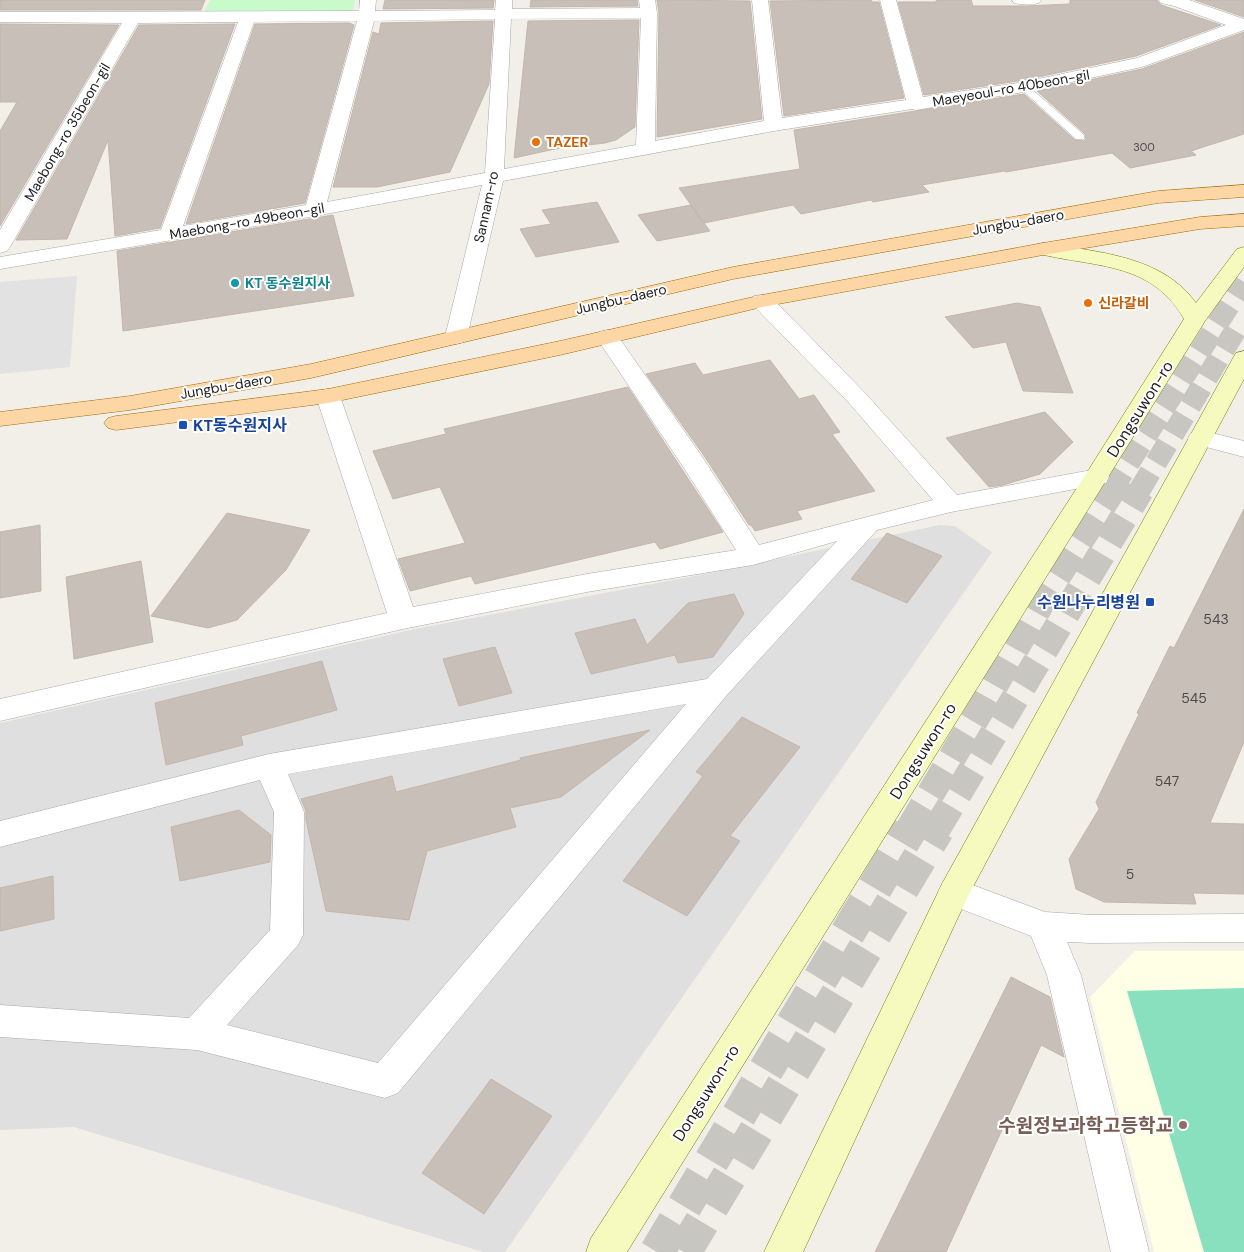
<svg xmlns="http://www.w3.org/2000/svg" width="1244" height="1252" viewBox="0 0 1244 1252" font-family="'DM Sans','Noto Sans KR',sans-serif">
  <rect width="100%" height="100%" fill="#f2efe9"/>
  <!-- residential -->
  <path fill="#e0dfdf" d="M940 525 955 526 992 552 505 1252H483L74 1127 0 1130V723L415 629 705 574Z"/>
  <!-- education -->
  <path fill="#ffffe5" d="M1135 951H1244V1252H1154L1090 997Z"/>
  <!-- park -->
  <path fill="#c8facc" d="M210 0H355L353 10 347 11 204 12Z"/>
  <!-- pitch -->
  <path fill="#88e0be" d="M1244 988V1252H1204L1127 991Z"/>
  <!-- parking -->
  <path fill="#e2e2e2" d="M77 276 70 367 0 374V282Z"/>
  <!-- building -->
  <path fill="#c7bfb8" stroke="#c4b6ab" d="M0 0H205L201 10H0Z
    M385 0H494L493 8 383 9Z
    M531 0H637L638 6 530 7Z
    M657 0 750 1 762 119 657 137 659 13Z
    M871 0 872 2H879L904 98 784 116 770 1Z
    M936 0H971L973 6H1026L1070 4V0H1157L1161 5 1221 25 1136 56 1024 80 924 95 898 2H937Z
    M1195 0H1244V17Z
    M639 20 635 127 616 140 605 143 555 149 514 158 528 21Z
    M493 21 489 84 450 172 377 187H333L373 32 379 34 381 23Z
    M349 23 354 25 305 203 186 224 255 24Z
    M0 24 119 25 0 226V131L17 102H0Z
    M235 24 160 228 115 236 108 140 67 239 16 240 139 25Z
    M1244 32V134L1191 151 1196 155 1130 168 1112 153 1006 172 1004 171 922 185 929 192 873 202 871 200 801 214 793 205 704 223 710 231 657 241 638 215 691 205 703 222 679 188 800 169 794 130 1024 94 1075 140 1084 141 1086 139 1085 134 1037 91 1142 69Z
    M597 202 619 242 536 257 520 229 551 224 542 210Z
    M333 215 354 296 123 331 117 251Z
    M1017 303 1040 307 1073 393 1023 391 1006 342 973 348 945 317Z
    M770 360 799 399 814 395 840 432 832 434 875 491 797 511 802 519 755 531 751 525H749L705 457 646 374 695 363 703 375Z
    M628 387 723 532 660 549 655 542 475 584 471 576 410 591 398 559 465 543 440 487 393 499 373 451 446 434 444 429Z
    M1045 412 1073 442 1040 474 1003 485 989 487 946 438Z
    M1244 509V742L1210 823 1244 824V894L1193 893 1196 904 1104 902 1076 889 1069 859 1099 809 1096 802 1139 714 1137 713 1170 646 1174 648Z
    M227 513 310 530 286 570 237 620 208 628 151 616Z
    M40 525 41 591 0 598V532Z
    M887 533 942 556 907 603 851 579Z
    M141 561 153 642 74 659 66 577Z
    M734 594 744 614 713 657 678 663 675 655 591 674 575 633 635 619 647 645 688 603Z
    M495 647 512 693 459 706 443 659Z
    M322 661 337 710 241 736 243 745 166 765 155 703Z
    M742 717 800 747 730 836 740 841 687 916 623 881 703 776 696 772Z
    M650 730 561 797 510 808 516 827 427 851 409 920 326 911 306 820V811L301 799 392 776 396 792 521 760 520 758Z
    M239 810 271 835 270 862 180 881 171 827Z
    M53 876 54 919 0 931V888Z
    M1011 977 1050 997 1064 1057 1041 1045 946 1252H875Z
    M491 1079 552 1116 484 1214 422 1173Z"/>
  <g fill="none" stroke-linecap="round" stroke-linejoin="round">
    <!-- secondary-tunnel-far2 -->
    <path stroke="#c8c6c1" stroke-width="22" stroke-dasharray="22 11" stroke-linecap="butt" d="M1111 491 1244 282
      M1139 491 1238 326"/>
    <!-- secondary-tunnel-far1 -->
    <path stroke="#c8c6c1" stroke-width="28" stroke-dasharray="28 14" stroke-linecap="butt" d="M909 830 978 714 1047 592 1112 490
      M936 830 1140 490"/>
    <!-- secondary-tunnel -->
    <path stroke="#c8c6c1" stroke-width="35" stroke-dasharray="35 18" stroke-linecap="butt" d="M657 1252 910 829
      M684 1252 937 829"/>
    <defs>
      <path id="service" d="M1024 84 1027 85 1084 135V139H1076L1021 89V85Z"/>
      <path id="minor" d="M360 0H376L375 11 495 10 496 0H512V9L640 8 639 0H655L657 13 655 141 764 121 752 0H768L782 118 906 100 880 0H896L923 97 1024 82 1137 58 1226 25 1174 6 1161 3 1159 0H1189L1244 19V30L1142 67 1024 92 916 110 912 109 774 131 503 181 467 337 464 342 456 344 448 342 445 337 482 185 315 216 0 269V257L161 230 238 22 138 23 10 247 7 251 0 253V230L122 23 0 22V12L359 11ZM641 18 636 145 504 169 511 19ZM495 19 485 173 327 202 374 21ZM357 21 306 205 183 226 254 22Z
        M1012 0H1041L1039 3C1031 5 1022 5 1014 3Z
        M762 295 770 296 865 393 957 495 1097 469 1106 471 1109 477 1106 483 1097 485 951 512 877 530 726 696 398 1093 385 1098 197 1050 0 1037V1005L189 1018 270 930 274 812 260 780 0 847V821L269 754 707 679 837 541 753 565 587 592 403 629 0 721V699L387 613 316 396 320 391 328 389 336 391 340 396 413 607 587 574 736 550 684 468 596 337 599 332 607 330 615 332 703 458 759 545 933 500 849 403 754 306 751 301 754 296ZM686 704 378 1063 227 1025 298 945 303 935 304 812 288 774Z
        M1200 430 1244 441V457L1191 443 1188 438 1191 433Z
        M954 878 1045 912 1092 915 1244 914V942L1092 943 1067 942 1081 975 1149 1252H1111L1047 975 1031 936 943 902 938 892 943 882Z"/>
      <path id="secondary" d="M1043 243C1096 252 1162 255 1196 303L1237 249 1244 247V267L1205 321 627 1252H586L591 1238 1086 474 1184 319C1150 260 1093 268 1036 253L1033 249 1036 245Z
        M1244 351V379L967 898 803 1252H764L943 882 1233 358 1236 353Z"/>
      <path id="primary" d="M1244 185V197L1158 203 733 279 311 378 130 410 0 426V412L130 396 311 364 733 267 1158 191Z
        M1244 214V226L1200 229 1043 255 762 307 560 355 328 403 116 430 108 428 104 423 108 418 116 416 328 389 560 341 762 295 1043 243 1200 217Z"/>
    </defs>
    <!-- service casing -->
    <use href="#service" stroke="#a9a9a9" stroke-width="1"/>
    <!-- minor casing -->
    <use href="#minor" stroke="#a9a9a9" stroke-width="1"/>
    <!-- secondary casing -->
    <use href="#secondary" stroke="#707d05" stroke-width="1"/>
    <!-- primary casing -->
    <use href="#primary" stroke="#a06b00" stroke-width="1"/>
    <!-- service -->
    <use href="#service" fill="#fff" fill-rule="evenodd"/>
    <!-- minor -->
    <use href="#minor" fill="#fff" fill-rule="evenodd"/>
    <!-- secondary -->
    <use href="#secondary" fill="#f7fabf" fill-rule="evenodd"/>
    <!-- primary -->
    <use href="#primary" fill="#fcd6a4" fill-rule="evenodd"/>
  </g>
  <!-- markers -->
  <g fill="#e8710a" stroke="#fff" stroke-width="2">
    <circle cx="536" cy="142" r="5"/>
    <circle cx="1088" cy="303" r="5"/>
  </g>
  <circle fill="#0f9aa8" stroke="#fff" stroke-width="2" cx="235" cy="283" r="5"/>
  <g fill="#1a4fb4" stroke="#fff" stroke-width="2">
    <rect x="178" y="420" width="10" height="10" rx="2.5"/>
    <rect x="1145" y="597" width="10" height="10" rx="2.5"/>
  </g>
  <circle fill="#8d6e63" stroke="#fff" stroke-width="2" cx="1183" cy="1125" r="5"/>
  <g text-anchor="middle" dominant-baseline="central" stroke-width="4" stroke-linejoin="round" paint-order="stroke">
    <!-- far-number labels -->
    <g font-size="11" fill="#4b4948">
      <text x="1144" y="147">300</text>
    </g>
    <!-- far-street labels -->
    <g font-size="14" fill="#222" stroke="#fff">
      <text transform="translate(1011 88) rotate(-10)">Maeyeoul-ro 40beon-gil</text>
      <text transform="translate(67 132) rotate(-60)">Maebong-ro 35beon-gil</text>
      <text transform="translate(486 207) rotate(-78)">Sannam-ro</text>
      <text transform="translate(247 221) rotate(-10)">Maebong-ro 49beon-gil</text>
      <text transform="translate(1018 222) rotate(-10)">Jungbu-daero</text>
      <text transform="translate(621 299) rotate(-13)">Jungbu-daero</text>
      <text transform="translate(226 386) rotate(-10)">Jungbu-daero</text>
    </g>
    <!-- far-food labels -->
    <g font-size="14" font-weight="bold" fill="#c56008" stroke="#fff" text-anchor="start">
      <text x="546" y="142">TAZER</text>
      <text x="1098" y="303">신라갈비</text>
    </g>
    <!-- far-culture labels -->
    <g font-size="14" font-weight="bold" fill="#0d838f" stroke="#fff" text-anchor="start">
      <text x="245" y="283">KT 동수원지사</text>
    </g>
    <!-- number labels -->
    <g font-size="14" fill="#4b4948">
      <text x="1216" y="619">543</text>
      <text x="1194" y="698">545</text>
      <text x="1167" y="781">547</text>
      <text x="1130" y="874">5</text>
    </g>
    <!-- street labels -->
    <g font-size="16" fill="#222" stroke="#fff">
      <text transform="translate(1140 409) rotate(-58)">Dongsuwon-ro</text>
      <text transform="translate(923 751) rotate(-58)">Dongsuwon-ro</text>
      <text transform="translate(706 1093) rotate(-58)">Dongsuwon-ro</text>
    </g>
    <!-- transit labels -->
    <g font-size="16" font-weight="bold" fill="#164399" stroke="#fff" text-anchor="start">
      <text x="193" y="425">KT동수원지사</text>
      <text x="1140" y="602" text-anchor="end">수원나누리병원</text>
    </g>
    <!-- near-education labels -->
    <g font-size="19" font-weight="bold" fill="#785e54" stroke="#fff" text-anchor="end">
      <text x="1173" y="1125">수원정보과학고등학교</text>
    </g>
  </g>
</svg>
